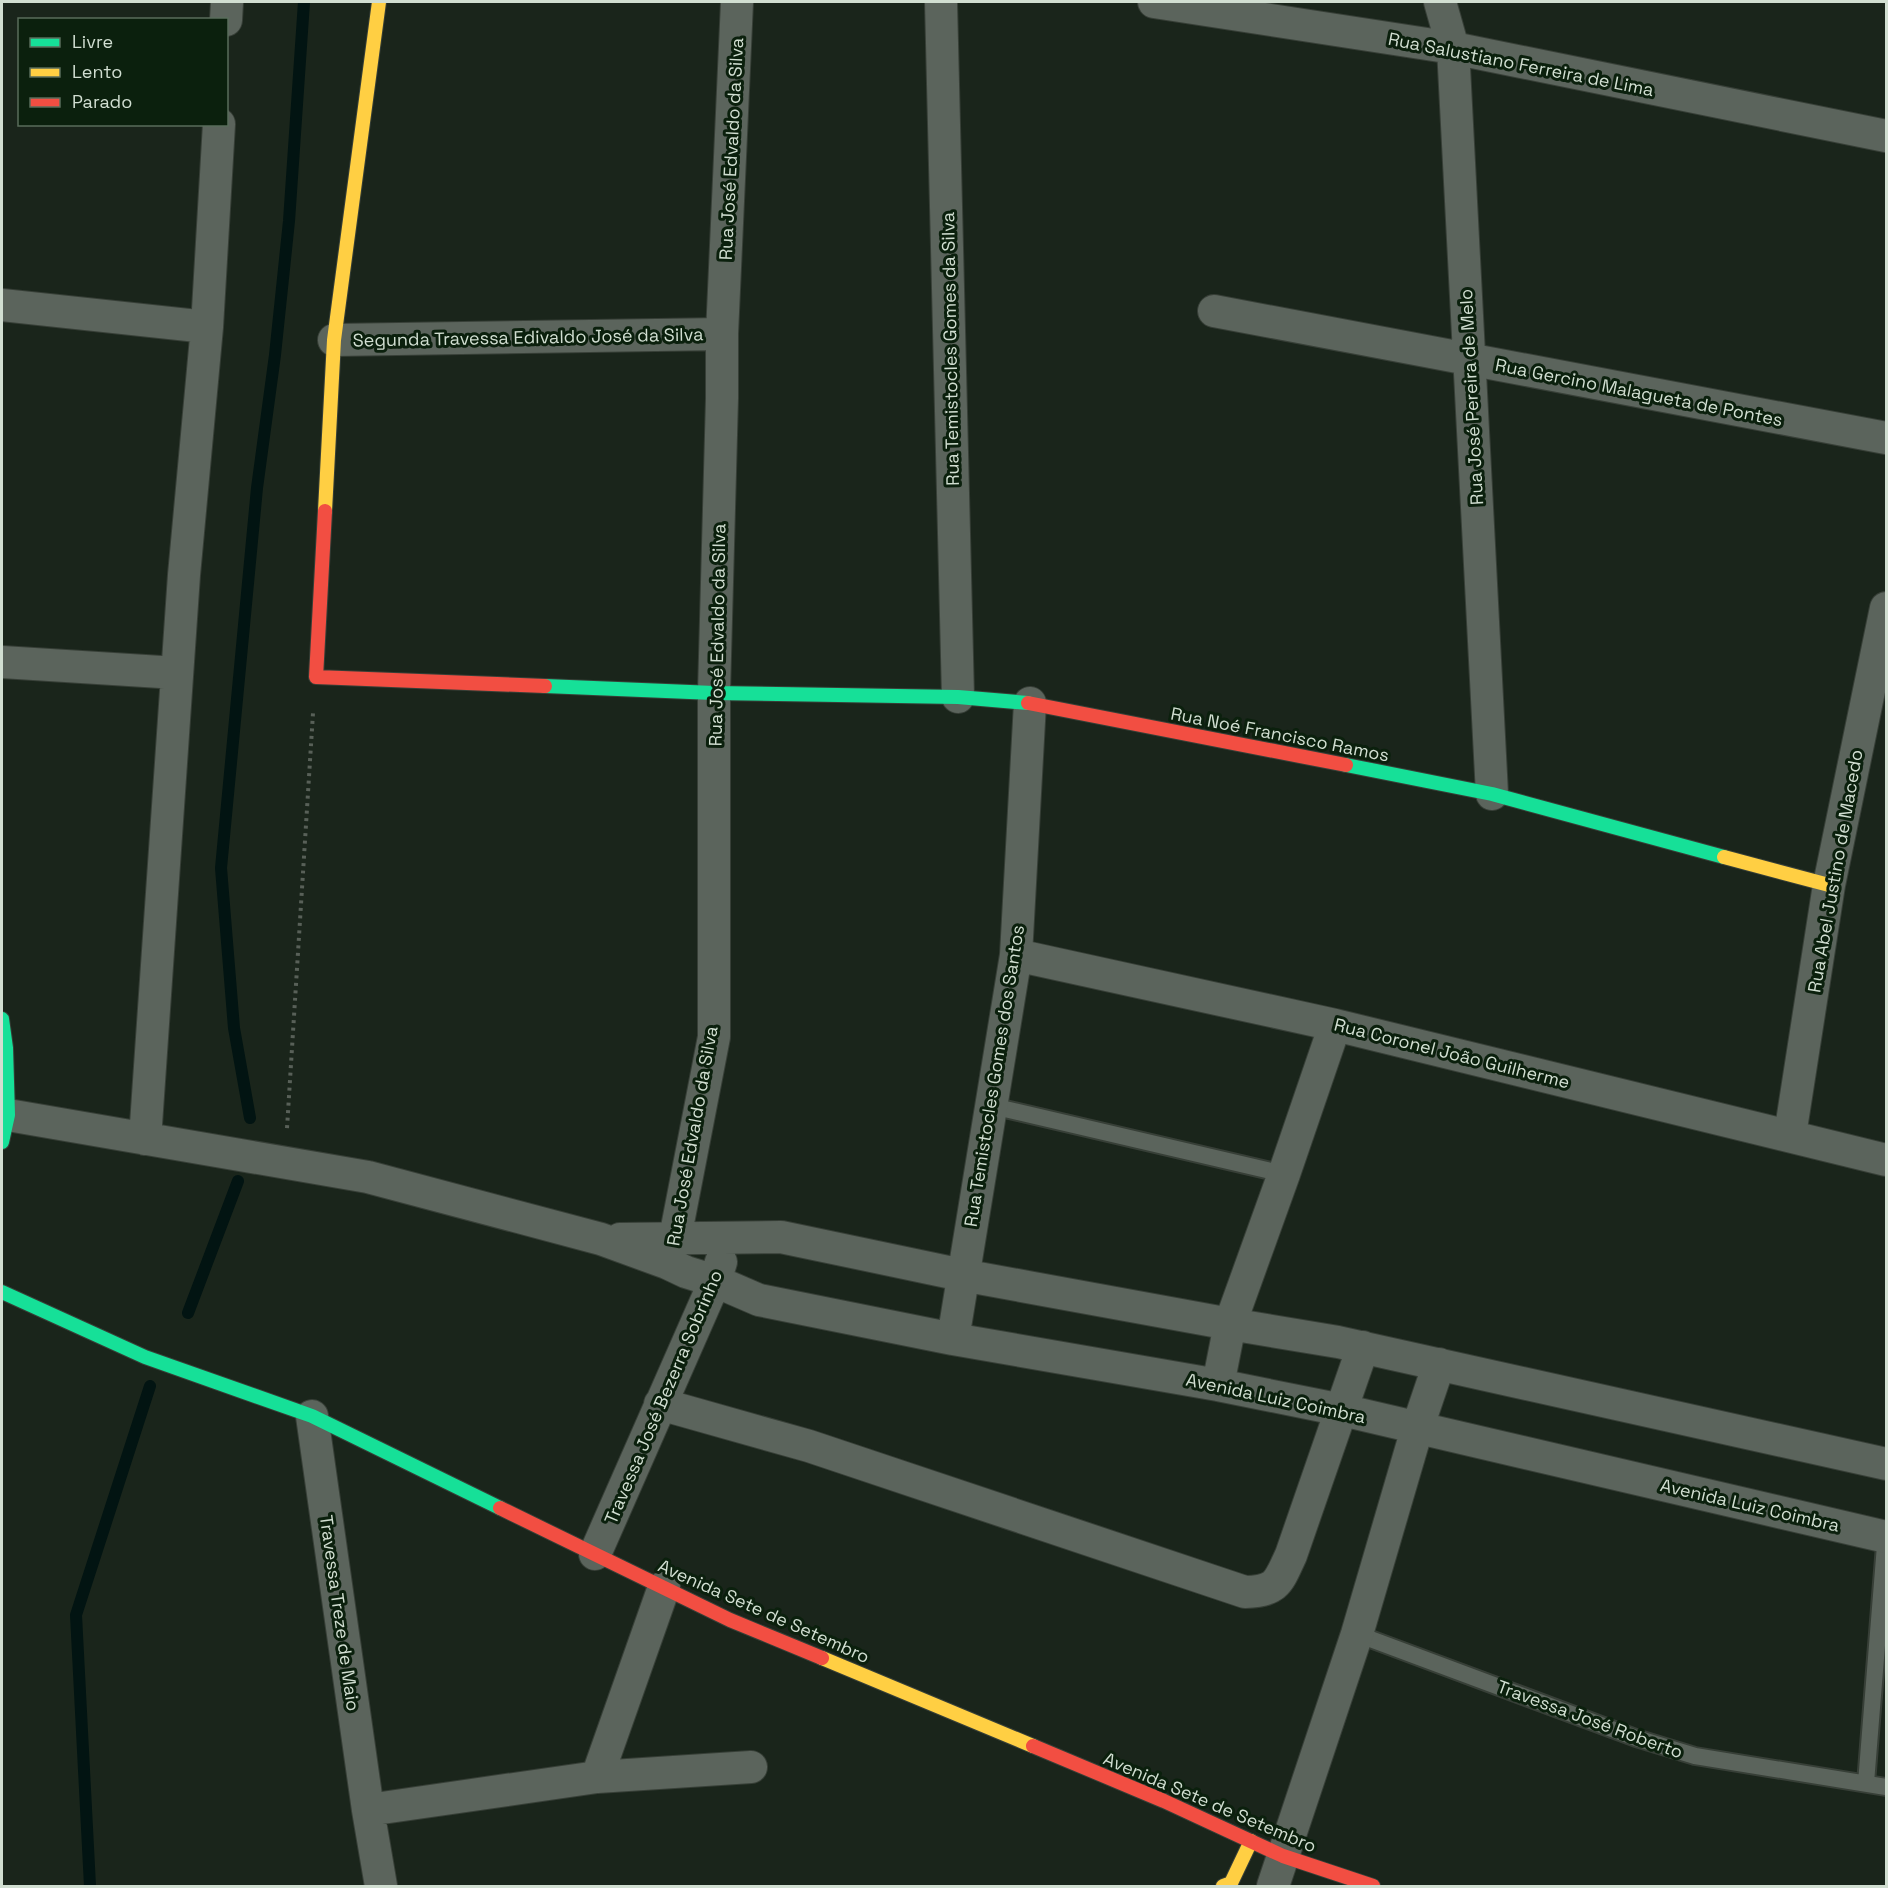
<svg xmlns="http://www.w3.org/2000/svg" width="1888" height="1888" viewBox="0 0 1888 1888" font-family="'Space Grotesk',sans-serif">
  <rect width="100%" height="100%" fill="#1a251b"/>
  <g fill="none" stroke-linecap="round" stroke-linejoin="round">
    <!-- stream -->
    <path stroke="#021412" stroke-width="12" d="M250 1118 234 1028 221 868 257 488 275 355 289 221 304 2
      M188 1313 238 1181
      M90 1886 76 1615 150 1386"/>
    <defs>
      <path id="lane" d="M992 1106 1284 1174
        M1357 1634 1636 1738 1695 1756 1886 1787
        M1866 1783 1886 1533"/>
      <path id="street" d="M941 2 958 697
        M1154 2 1453 48 1886 136
        M1440 2 1453 48 1492 794
        M226 20 227 2
        M2 305 207 327
        M1214 311 1886 438
        M334 340 722 334
        M2 662 177 673
        M1016 955 1335 1025 1886 1160
        M8 1115 368 1177 601 1239 667 1263 686 1272 715 1281 759 1300 953 1339 1218 1385 1342 1410 1886 1537
        M1790 1135 1829 885 1886 608
        M145 1139 184 575 207 327 219 124
        M620 1239 781 1237 962 1275 1230 1324 1338 1342 1886 1464
        M669 1257 675 1238 714 1037V693L722 398V334L737 2
        M953 1339 1016 955 1030 703
        M1218 1385 1230 1324 1284 1174 1335 1025
        M660 1404 809 1446 1245 1592C1277 1591 1278 1583 1291 1555L1363 1347
        M312 1416 368 1810 381 1886
        M595 1554 715 1281 721 1262
        M597 1777 664 1587
        M368 1810 597 1777 751 1767
        M1273 1886 1357 1634 1417 1429 1439 1364"/>
      <path id="fast" d="M545 686 714 693 958 697 1028 703
        M1346 765 1492 794 1724 857
        M2 1019 6 1048 8 1115 2 1142
        M2 1292 145 1357 312 1416 500 1508"/>
      <path id="slow" d="M325 511 334 340 379 2
        M1724 857 1829 885
        M822 1658 1033 1746
        M1223 1886 1231 1883 1251 1841"/>
      <path id="jam" d="M325 511 316 677 545 686
        M1028 703 1346 765
        M500 1508 730 1620 822 1658
        M1033 1746 1164 1801 1283 1856 1373 1886"/>
    </defs>
    <!-- lane casing -->
    <use href="#lane" stroke="#373f37" stroke-width="20"/>
    <!-- street casing -->
    <use href="#street" stroke="#373f37" stroke-width="34"/>
    <!-- fast casing -->
    <use href="#fast" stroke="#373f37" stroke-width="16"/>
    <!-- slow casing -->
    <use href="#slow" stroke="#373f37" stroke-width="16"/>
    <!-- jam casing -->
    <use href="#jam" stroke="#373f37" stroke-width="16"/>
    <!-- path -->
    <path stroke="#586058" stroke-width="4" stroke-dasharray="3 4.5" stroke-linecap="butt" d="M287 1128 313 713"/>
    <!-- lane -->
    <use href="#lane" stroke="#5b645c" stroke-width="16"/>
    <!-- street -->
    <use href="#street" stroke="#5b645c" stroke-width="32"/>
    <!-- fast -->
    <use href="#fast" stroke="#16e098" stroke-width="14"/>
    <!-- slow -->
    <use href="#slow" stroke="#ffcf43" stroke-width="14"/>
    <!-- jam -->
    <use href="#jam" stroke="#f24e42" stroke-width="14"/>
  </g>
  <g text-anchor="middle" dominant-baseline="central" stroke-width="6" stroke-linejoin="round" paint-order="stroke">
    <!-- street labels -->
    <g font-size="18" fill="#d1ded1" stroke="#0b200d">
      <text transform="translate(1521 64) rotate(11)">Rua Salustiano Ferreira de Lima</text>
      <text transform="translate(731 149) rotate(-87)">Rua José Edvaldo da Silva</text>
      <text transform="translate(528 337) rotate(-1)">Segunda Travessa Edivaldo José da Silva</text>
      <text transform="translate(950 349) rotate(-91)">Rua Temistocles Gomes da Silva</text>
      <text transform="translate(1639 392) rotate(11)">Rua Gercino Malagueta de Pontes</text>
      <text transform="translate(1471 397) rotate(-93)">Rua José Pereira de Melo</text>
      <text transform="translate(717 635) rotate(-89)">Rua José Edvaldo da Silva</text>
      <text transform="translate(1280 734) rotate(11)">Rua Noé Francisco Ramos</text>
      <text transform="translate(1835 871) rotate(-80)">Rua Abel Justino de Macedo</text>
      <text transform="translate(1452 1053) rotate(14)">Rua Coronel João Guilherme</text>
      <text transform="translate(994 1076) rotate(-81)">Rua Temistocles Gomes dos Santos</text>
      <text transform="translate(692 1136) rotate(-80)">Rua José Edvaldo da Silva</text>
      <text transform="translate(663 1397) rotate(-67)">Travessa José Bezerra Sobrinho</text>
      <text transform="translate(1276 1398) rotate(12)">Avenida Luiz Coimbra</text>
      <text transform="translate(1750 1505) rotate(13)">Avenida Luiz Coimbra</text>
      <text transform="translate(764 1611) rotate(24)">Avenida Sete de Setembro</text>
      <text transform="translate(340 1613) rotate(82)">Travessa Treze de Maio</text>
      <text transform="translate(1590 1719) rotate(20)">Travessa José Roberto</text>
      <text transform="translate(1210 1802) rotate(23)">Avenida Sete de Setembro</text>
    </g>
  </g>
  <!-- border -->
  <rect width="1888" height="1888" fill="none" stroke="#d1ded1" stroke-width="6"/>
  <!-- legend -->
  <rect x="18" y="18" width="210" height="108" fill="#0b200d" stroke="#5a6c5b" stroke-width="1.5"/>
  <rect x="30" y="38" width="30" height="9" fill="#16e098" stroke="#5a6c5b" stroke-width="1.5"/>
  <text x="72" y="48" font-size="18" fill="#d1ded1">Livre</text>
  <rect x="30" y="68" width="30" height="9" fill="#ffcf43" stroke="#5a6c5b" stroke-width="1.5"/>
  <text x="72" y="78" font-size="18" fill="#d1ded1">Lento</text>
  <rect x="30" y="98" width="30" height="9" fill="#f24e42" stroke="#5a6c5b" stroke-width="1.5"/>
  <text x="72" y="108" font-size="18" fill="#d1ded1">Parado</text>
</svg>
